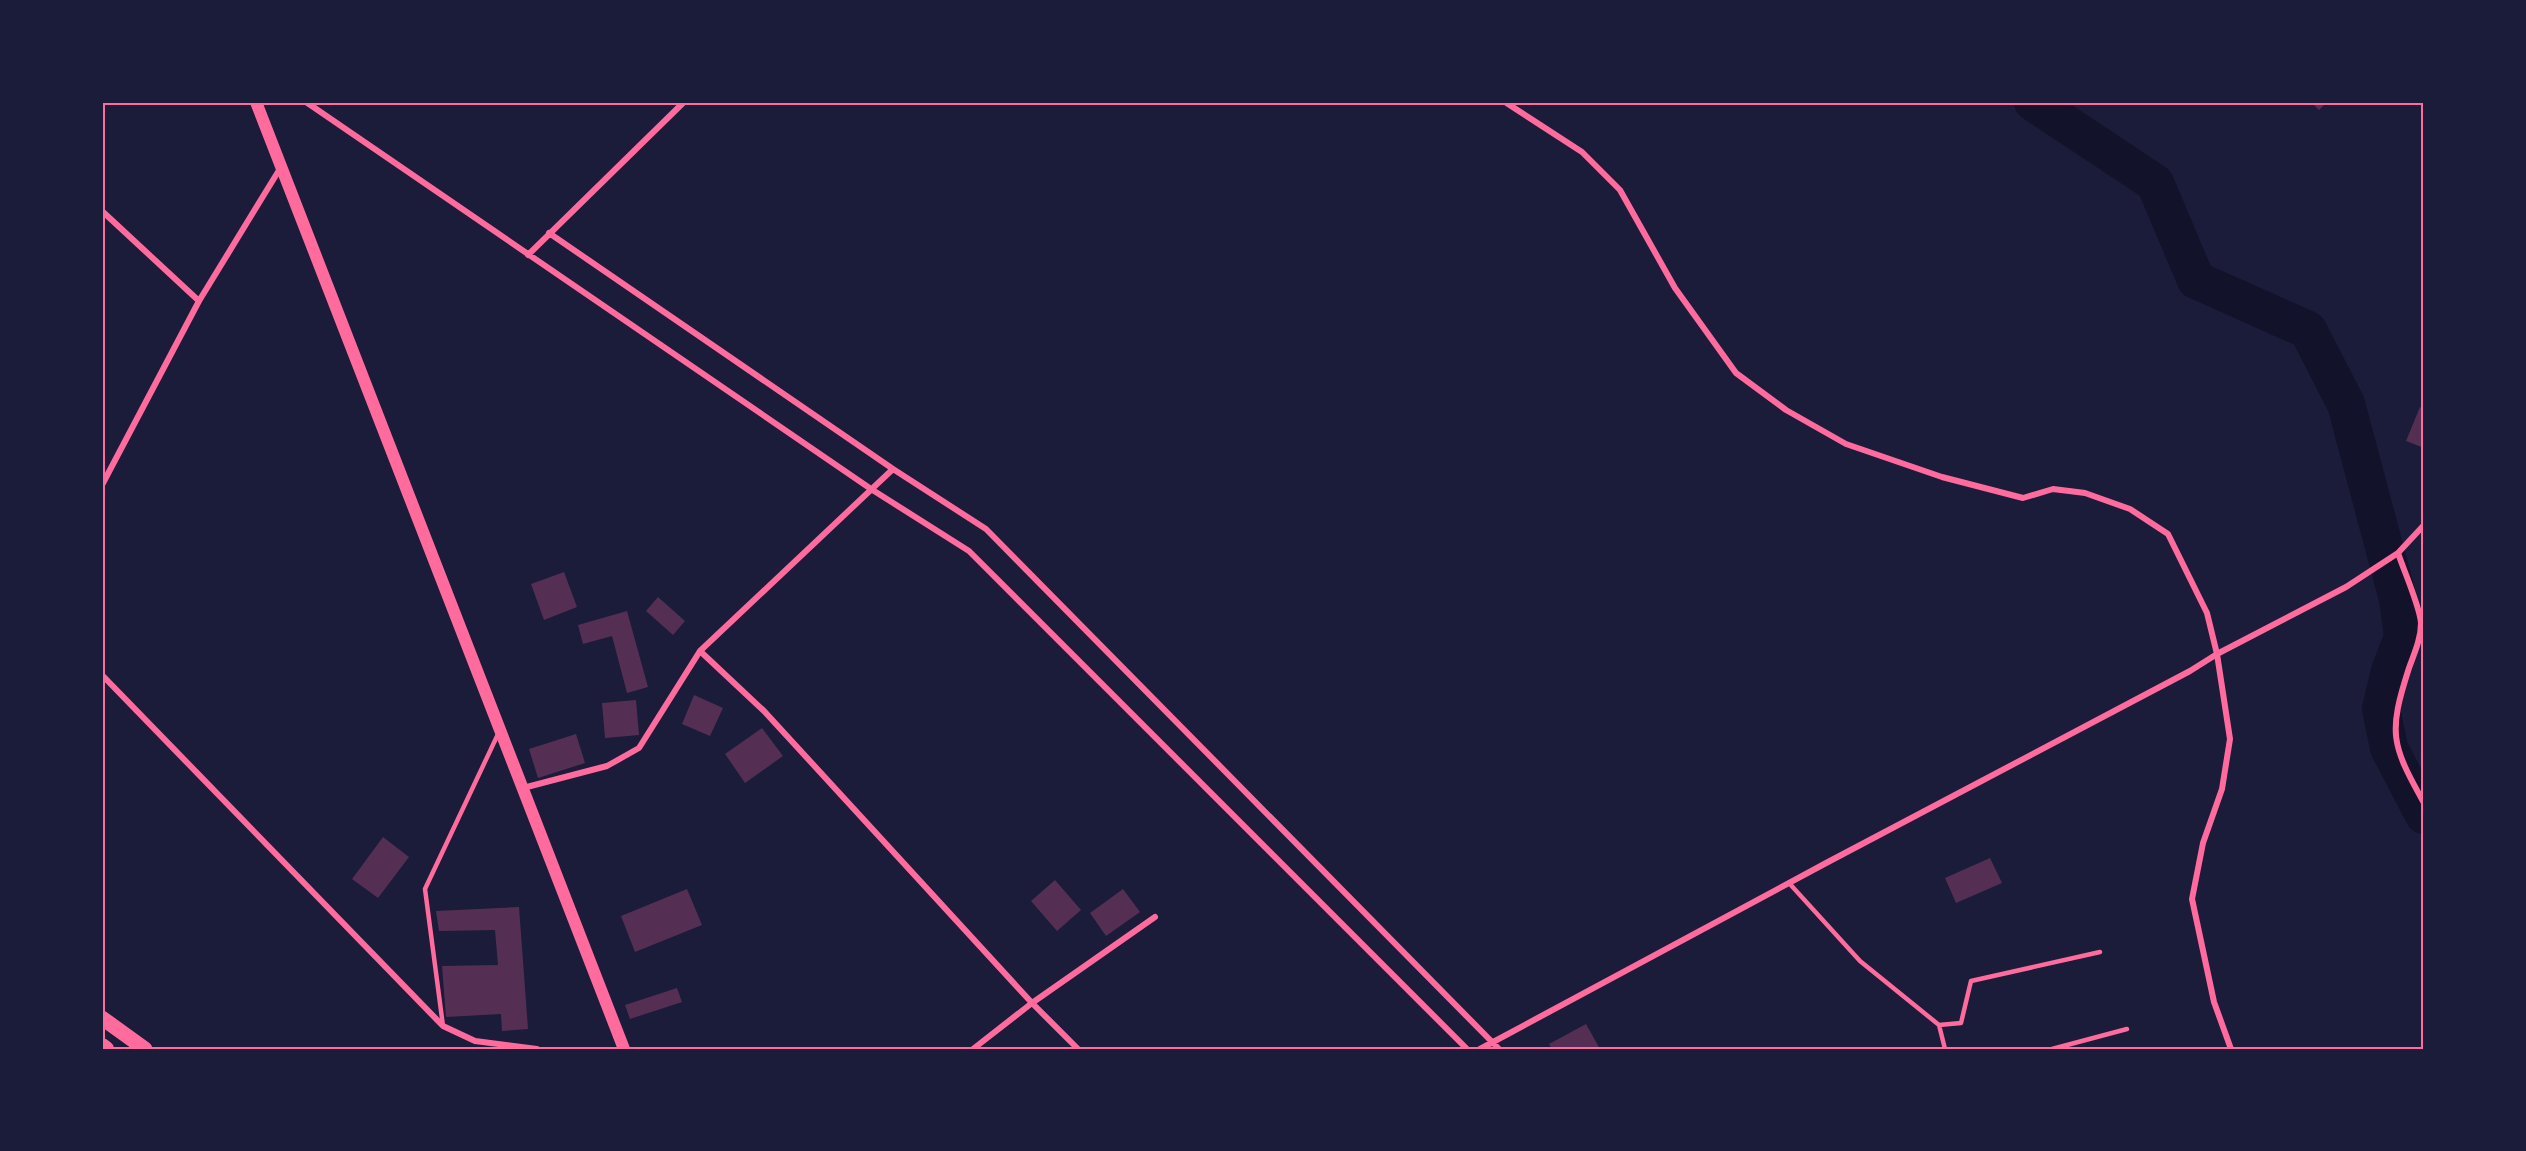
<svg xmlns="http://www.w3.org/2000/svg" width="2526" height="1151" viewBox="0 0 2526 1151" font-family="'Sofia Sans Condensed',sans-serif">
  <rect width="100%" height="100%" fill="#1b1b3a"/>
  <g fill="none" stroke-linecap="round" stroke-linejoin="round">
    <!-- river -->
    <path stroke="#12122b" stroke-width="38" d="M2033 102 2155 183 2196 280 2308 330 2346 404 2398 599 2403 637 2390 671 2381 709 2389 748 2424 815"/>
  </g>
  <!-- building -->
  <path fill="#542f53" d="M2311 102H2327L2319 110Z
    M2420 407 2424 409V448L2406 441Z
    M564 572 577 607 544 620 531 584Z
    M658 597 685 621 673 635 646 611Z
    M627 611 648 687 627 693 612 636 583 644 578 625Z
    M694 695 723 708 710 736 682 724Z
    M636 700 639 735 605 738 602 703Z
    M762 728 783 756 745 783 725 754Z
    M576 734 585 763 538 778 529 749Z
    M383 837 409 857 378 898 352 879Z
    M1990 858 2002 883 1956 903 1945 878Z
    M1055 880 1081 910 1057 931 1031 901Z
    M687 889 702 925 635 952 621 916Z
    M1123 889 1140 912 1106 936 1090 913Z
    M519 907 528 1029 502 1031 501 1014 446 1017 442 966 498 965 495 930 439 931 436 911Z
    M677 988 682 1002 630 1019 625 1005Z
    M1586 1024 1600 1049H1552L1549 1044Z"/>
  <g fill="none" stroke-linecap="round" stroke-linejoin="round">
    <!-- service -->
    <path stroke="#ff6b9d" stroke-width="4.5" d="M1789 883 1860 961 1939 1025 1945 1049
      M1939 1025 1961 1023 1971 981 2100 952
      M443 1026 425 889 499 732
      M2052 1049 2127 1029"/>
    <!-- minor -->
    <path stroke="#ff6b9d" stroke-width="6" d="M306 102 871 489 969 551 1467 1049
      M1505 102 1582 152 1620 190 1675 288 1736 373 1786 410 1846 444 1942 477 2023 498 2053 489 2085 493 2130 509 2168 534 2207 613 2217 654 2230 739 2222 789 2203 843 2192 899 2214 1002 2231 1049
      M102 211 199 301
      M549 233 893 469 986 529 1499 1049
      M528 255 684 102
      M102 485 199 301 281 167
      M2398 553C2404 571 2420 607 2421 623 2421 639 2414 654 2409 668 2388 733 2391 744 2424 803
      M700 651 764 711 1032 1003 1078 1049
      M102 675 443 1026 475 1041 537 1049
      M523 788 607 766 639 748 700 651 893 469
      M973 1049 1032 1003 1155 917
      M1480 1049 1828 862 2190 671 2217 654 2346 587 2398 553 2424 525"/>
    <!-- secondary -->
    <path stroke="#ff6b9d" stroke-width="12" d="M256 102 624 1049"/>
    <!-- primary -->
    <path stroke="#ff6b9d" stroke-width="15" d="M102 1018 145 1049"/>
    <!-- trunk -->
    <path stroke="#ff6b9d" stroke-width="16" d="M102 1046 106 1049"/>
  </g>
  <!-- border -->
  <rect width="2526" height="1151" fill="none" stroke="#1b1b3a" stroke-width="207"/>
  <rect x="104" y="104" width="2318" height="944" fill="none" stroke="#ff6b9d" stroke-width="2"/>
</svg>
